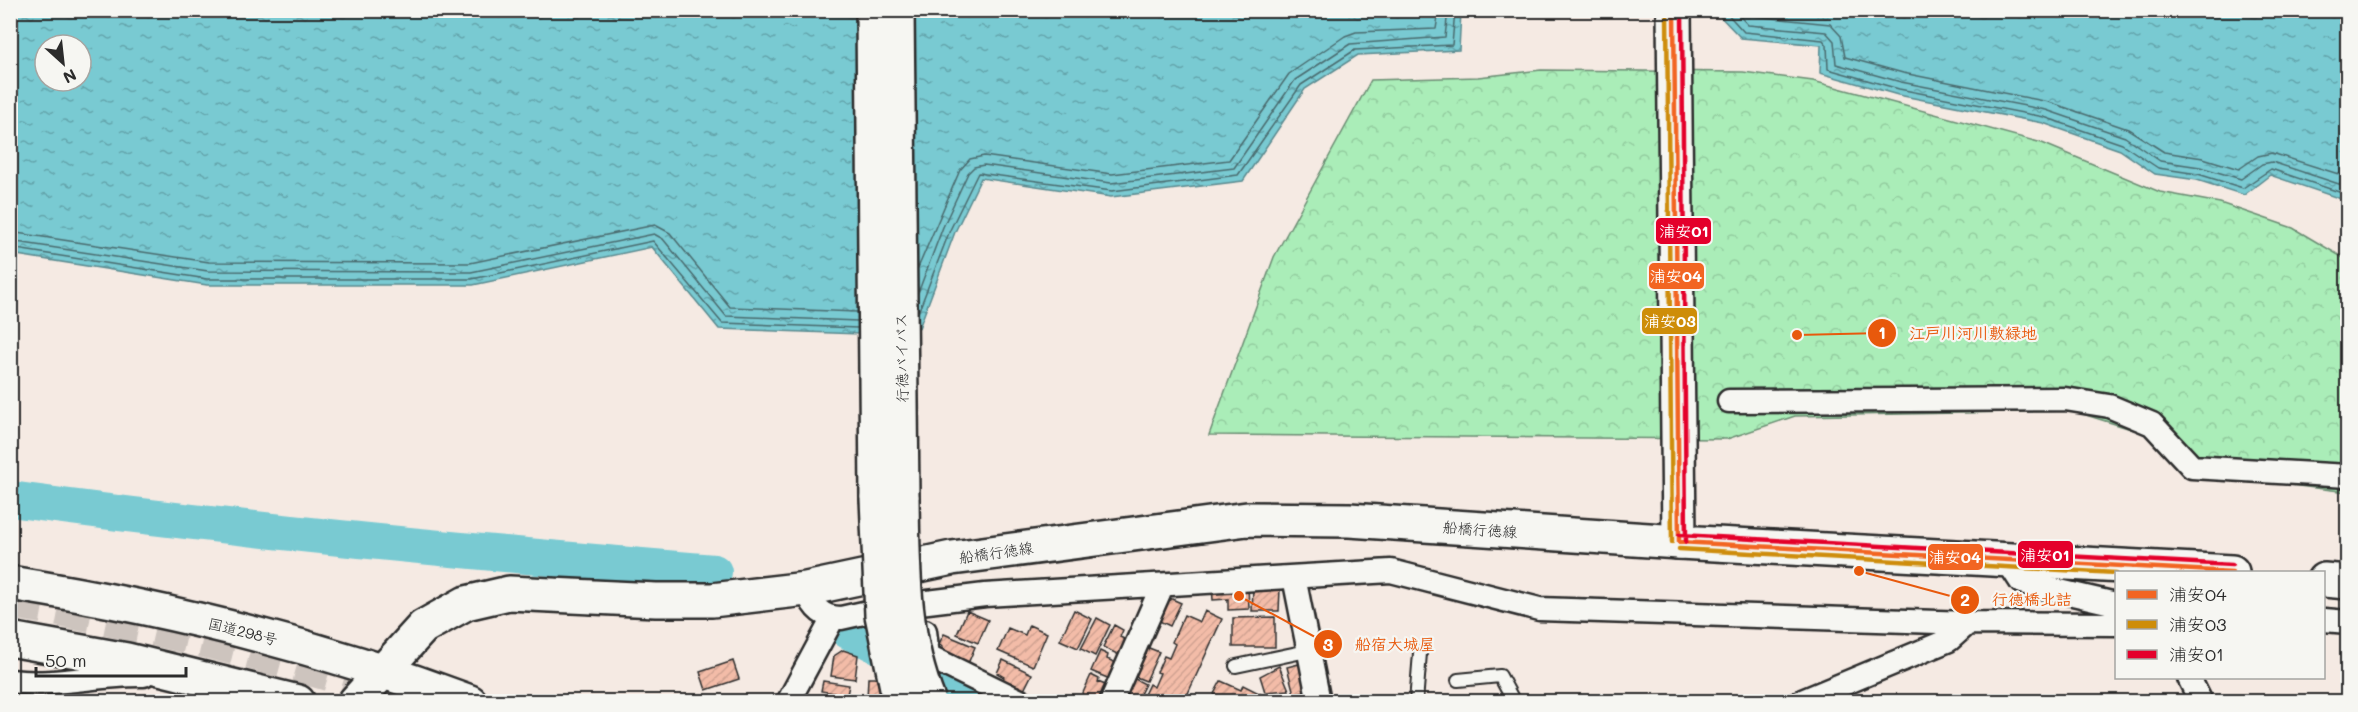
<svg xmlns="http://www.w3.org/2000/svg" width="2358" height="712" viewBox="0 0 2358 712" font-family="Mali,'Klee One',sans-serif">
  <defs>
    <pattern id="park-crowns" width="20" height="18" patternUnits="userSpaceOnUse" patternTransform="scale(1.5)"><rect width="20" height="18" fill="#aaedb8"/><path d="M2 6a3 3 0 1 1 6 0M12 15a3 3 0 1 1 6 0" fill="none" stroke="#92cb9e"/></pattern>
    <pattern id="water-ripples" width="26" height="14" patternUnits="userSpaceOnUse" patternTransform="scale(1.5)"><rect width="26" height="14" fill="#79cad2"/><path d="M2 4q2-2 4 0t4 0M15 11q2-2 4 0t4 0" fill="none" stroke="#63a4ab"/></pattern>
    <pattern id="building-hatch" width="6" height="6" patternUnits="userSpaceOnUse" patternTransform="scale(1.5)"><rect width="6" height="6" fill="#f3bca8"/><path d="M-1 1l2-2M0 6l6-6M5 7l2-2" fill="none" stroke="#d0a291"/></pattern>
  </defs>
  <rect width="100%" height="100%" fill="#f5eae3"/>
  <filter id="ink" filterUnits="userSpaceOnUse"><feTurbulence type="fractalNoise" baseFrequency=".0167" numOctaves="2"/><feDisplacementMap in="SourceGraphic" scale="12" xChannelSelector="R" yChannelSelector="G"/><feConvolveMatrix kernelMatrix="1 2 1 2 8 2 1 2 1" color-interpolation-filters="sRGB"/></filter>
  <g filter="url(#ink)">
    <!-- park -->
    <path fill="url(#park-crowns)" stroke="#6a8c72" stroke-width="1.5" d="M1541 70 1743 72 1813 81 2042 143 2160 192 2220 203 2293 228 2347 260V492L2282 484 2185 477 2147 434 2073 411 1795 416 1727 439 1209 435 1274 257 1371 80 1478 77Z"/>
    <!-- water -->
    <path fill="url(#water-ripples)" stroke="#5a8a8f" stroke-width="1.5" fill-rule="evenodd" d="M10 11H1461L1459 50 1358 55 1305 89 1243 181 1111 197 981 178 955 232 916 336 719 329 652 247 473 285H207L11 254ZM45 45H81V81H45Z
      M1715 11H2347V201L2270 175 2244 195 2197 180 2155 174 2120 150 2043 123 1898 95 1820 73 1821 45 1741 38Z"/>
    <g fill="none" stroke-linecap="round" stroke-linejoin="round">
      <!-- shore -->
      <path stroke="#4a6b6e" stroke-width="1.5" d="M1724 10 1744 32 1823 40 1827 45 1828 69 1899 89 2044 117 2122 144 2158 168 2198 174 2243 188 2271 169 2348 195
        M1734 10 1748 25 1826 32 1834 41 1836 64 1901 82 2046 110 2125 137 2160 161 2200 167 2241 179 2262 164 2272 162 2348 187
        M1746 10 1752 16 1830 24 1841 36 1845 57 1903 73 2049 102 2128 129 2164 152 2203 158 2239 169 2258 156 2272 153 2348 177
        M10 232 209 262 470 263 655 225 670 233 730 307 857 312
        M10 241 208 271 471 272 654 234 663 239 726 316 858 321
        M10 248 207 279H472L653 241 722 323 858 328
        M918 268 960 170 970 159 984 156 1112 174 1229 160 1289 74 1345 36 1356 32 1436 29 1439 10
        M918 293 943 227 968 173 974 167 984 165 1111 183 1234 168 1295 80 1350 44 1445 37 1448 10
        M918 313 950 230 978 173 1112 191 1238 175 1301 85 1355 50 1452 45 1455 10"/>
      <!-- river -->
      <path stroke="#79cad2" stroke-width="36" d="M10 499C244 531 479 553 714 572
        M848 631 991 702"/>
    </g>
    <!-- building -->
    <path fill="url(#building-hatch)" stroke="#2b2b2b" stroke-width="1.5" d="M1248 585 1249 609 1228 610V599L1213 600 1212 587Z
      M1253 589H1280L1279 611H1252Z
      M1165 596 1181 603 1170 626 1155 619Z
      M1074 610 1092 619 1078 648 1060 640Z
      M967 611 988 620 978 643 957 634Z
      M1205 611 1222 619 1184 702 1141 701 1149 684 1154 687 1160 673 1157 672 1164 656 1169 658 1175 644 1172 642 1184 615 1200 622Z
      M1275 617V647H1233V618Z
      M1097 618 1110 625 1095 656 1081 649Z
      M1029 625 1047 633 1033 666 998 651 1008 628 1025 635Z
      M1114 625 1123 630 1120 637 1131 642 1123 657 1103 647Z
      M944 634 975 647 967 666 939 655 943 646 939 644Z
      M1144 646 1159 652 1146 681 1131 675Z
      M843 650 858 655 855 679 831 676 834 656Z
      M1100 651 1108 655 1107 659 1119 664 1112 680 1091 671Z
      M1003 660 1032 674 1023 692 1002 681 1004 677 997 673Z
      M733 661 739 679 706 690 700 672Z
      M1299 664 1306 692 1294 694 1287 667Z
      M1279 666 1289 690 1265 692 1260 676Z
      M1091 675 1099 679 1098 682 1110 687 1104 702 1082 695Z
      M1129 676 1145 684 1136 702H1117Z
      M868 678H876L880 689 878 700 867 699Z
      M823 681 849 685 847 695 821 691Z
      M1221 681 1241 690 1243 685 1261 694 1257 702H1229L1214 694Z
      M1287 694 1288 699 1304 695 1306 702H1281L1279 696Z"/>
    <g fill="none" stroke-linecap="round" stroke-linejoin="round">
      <!-- highway-tunnel -->
      <path stroke="#cdc4be" stroke-width="33" stroke-dasharray="33 16" stroke-linecap="butt" d="M10 602C151 625 281 658 417 702"/>
      <defs>
        <path id="lane" d="M1236 666 1307 651
          M1458 680 1500 676 1514 702
          M1416 702 1420 653"/>
        <path id="street" d="M1729 401 2065 399 2109 406 2152 424 2192 467 2348 476
          M2006 559 2021 582 2116 604
          M1294 577 1319 702
          M806 589C812 606 821 618 841 618L895 606 985 595 1391 571 1539 609 1968 623 2116 624
          M2324 620 2348 622
          M925 631 928 656 1022 702
          M2189 678 2201 702
          M10 681C55 687 99 674 144 675
          M788 702 833 618
          M1111 702 1162 586
          M1800 702 1949 640 1968 623"/>
        <path id="secondary" d="M355 702 423 627 466 603 509 593 656 600H712L806 589 952 558 1247 519 1349 520 1679 542"/>
        <path id="primary" d="M873 10 877 498
          M897 10 902 498
          M1674 10 1679 542 2232 572
          M2324 580 2348 582"/>
        <path id="highway" d="M10 583C168 608 321 646 470 702
          M10 639 127 660 298 702"/>
      </defs>
      <!-- lane casing -->
      <use href="#lane" stroke="#2b2b2b" stroke-width="16"/>
      <!-- street casing -->
      <use href="#street" stroke="#2b2b2b" stroke-width="27"/>
      <!-- secondary casing -->
      <use href="#secondary" stroke="#2b2b2b" stroke-width="38"/>
      <!-- primary casing -->
      <use href="#primary" stroke="#2b2b2b" stroke-width="38"/>
      <!-- highway casing -->
      <use href="#highway" stroke="#2b2b2b" stroke-width="38"/>
      <!-- lane -->
      <use href="#lane" stroke="#f6f6f2" stroke-width="12"/>
      <!-- street -->
      <use href="#street" stroke="#f6f6f2" stroke-width="22"/>
      <!-- secondary -->
      <use href="#secondary" stroke="#f6f6f2" stroke-width="33"/>
      <!-- primary -->
      <use href="#primary" stroke="#f6f6f2" stroke-width="33"/>
      <!-- highway -->
      <use href="#highway" stroke="#f6f6f2" stroke-width="33"/>
      <defs>
        <path id="primary-bridge" d="M877 498 882 615 900 702
          M902 498C903 566 902 637 929 702"/>
      </defs>
      <!-- primary-bridge casing -->
      <use href="#primary-bridge" stroke="#2b2b2b" stroke-width="38" stroke-linecap="butt"/>
      <!-- primary-bridge -->
      <use href="#primary-bridge" stroke="#f6f6f2" stroke-width="33"/>
      <defs>
        <path id="bus-1" d="M1674 10 1679 542
          M1679 542 2232 572"/>
        <path id="bus-2" d="M1667 10 1672 542
          M1679 549 2116 573"/>
        <path id="bus-3" d="M1682 10 1686 542
          M1679 535 2232 565"/>
      </defs>
      <!-- bus-1 casing -->
      <use href="#bus-1" stroke="#f6f6f2" stroke-width="9"/>
      <!-- bus-2 casing -->
      <use href="#bus-2" stroke="#f6f6f2" stroke-width="9"/>
      <!-- bus-3 casing -->
      <use href="#bus-3" stroke="#f6f6f2" stroke-width="9"/>
      <!-- bus-1 -->
      <use href="#bus-1" stroke="#f26522" stroke-width="4.5"/>
      <!-- bus-2 -->
      <use href="#bus-2" stroke="#ce8d09" stroke-width="4.5"/>
      <!-- bus-3 -->
      <use href="#bus-3" stroke="#e4002b" stroke-width="4.5"/>
    </g>
  </g>
  <g text-anchor="middle" dominant-baseline="central" stroke-width="4.5" stroke-linejoin="round" paint-order="stroke">
    <!-- street labels -->
    <g font-size="15" fill="#2b2b2b" stroke="#f6f6f2">
      <text transform="translate(901 358) rotate(-91)">行徳バイパス</text>
      <text transform="translate(1480 529) rotate(4)">船橋行徳線</text>
      <text transform="translate(996 552) rotate(-8)">船橋行徳線</text>
      <text transform="translate(243 631) rotate(14)">国道298号</text>
    </g>
  </g>
  <!-- callouts -->
  <path fill="none" stroke="#e8590c" stroke-width="2" d="M1797 335L1882 333M1859 571L1965 600M1239 596L1328 644"/>
  <g fill="#e8590c" stroke="#f6f6f2" stroke-width="2">
    <circle cx="1797" cy="335" r="6"/>
    <circle cx="1859" cy="571" r="6"/>
    <circle cx="1239" cy="596" r="6"/>
    <circle cx="1882" cy="333" r="15"/>
    <circle cx="1965" cy="600" r="15"/>
    <circle cx="1328" cy="644" r="15"/>
  </g>
  <g font-size="18" text-anchor="middle" font-weight="bold" fill="#fff">
    <text x="1882" y="339">1</text>
    <text x="1965" y="606">2</text>
    <text x="1328" y="651">3</text>
  </g>
  <g font-size="16" text-anchor="middle" font-weight="bold" fill="#e8590c" stroke="#f6f6f2" stroke-width="4.5" stroke-linejoin="round" paint-order="stroke">
    <text x="1973" y="339">江戸川河川敷緑地</text>
    <text x="2032" y="605">行徳橋北詰</text>
    <text x="1395" y="650">船宿大城屋</text>
  </g>
  <g stroke="#f6f6f2" stroke-width="2">
    <rect x="1655" y="217" width="57" height="28" rx="6" fill="#e4002b"/>
    <rect x="1648" y="262" width="57" height="28" rx="6" fill="#f26522"/>
    <rect x="1641" y="307" width="57" height="28" rx="6" fill="#ce8d09"/>
    <rect x="2017" y="540" width="57" height="29" rx="6" fill="#e4002b"/>
    <rect x="1927" y="543" width="57" height="28" rx="6" fill="#f26522"/>
  </g>
  <g font-size="16" text-anchor="middle" font-weight="bold" fill="#fff">
    <text x="1684" y="237">浦安01</text>
    <text x="1676" y="282">浦安04</text>
    <text x="1670" y="327">浦安03</text>
    <text x="2045" y="561">浦安01</text>
    <text x="1955" y="563">浦安04</text>
  </g>
  <!-- margin -->
  <rect width="2358" height="712" fill="none" stroke="#f6f6f2" stroke-width="36"/>
  <rect x="18" y="18" width="2322" height="676" fill="none" stroke="#2b2b2b" stroke-width="2" filter="url(#ink)"/>
  <!-- legend -->
  <rect x="2115" y="571" width="210" height="108" fill="#f6f6f2" stroke="#a5a5a2" stroke-width="1.5"/>
  <rect x="2127" y="590" width="30" height="9" fill="#f26522" stroke="#a5a5a2" stroke-width="1.5"/>
  <text x="2169" y="601" font-size="18" fill="#2b2b2b">浦安04</text>
  <rect x="2127" y="620" width="30" height="9" fill="#ce8d09" stroke="#a5a5a2" stroke-width="1.5"/>
  <text x="2169" y="631" font-size="18" fill="#2b2b2b">浦安03</text>
  <rect x="2127" y="650" width="30" height="9" fill="#e4002b" stroke="#a5a5a2" stroke-width="1.5"/>
  <text x="2169" y="661" font-size="18" fill="#2b2b2b">浦安01</text>
  <!-- north arrow -->
  <g transform="translate(63 63) rotate(153)"><circle r="28" fill="#f6f6f2" stroke="#a5a5a2" stroke-width="1.5"/>
  <path d="M0-4.5L10 22L0 15L-10 22Z" fill="#2b2b2b"/>
  <text y="-9" font-size="16" font-weight="bold" text-anchor="middle" fill="#2b2b2b">N</text>
  </g>
  <!-- scale -->
  <path d="M36 667v9h150v-9" fill="none" stroke="#2b2b2b" stroke-width="3"/>
  <text x="45" y="667" font-size="18" fill="#2b2b2b" stroke="#f6f6f2" stroke-width="4.5" paint-order="stroke">50 m</text>
</svg>
